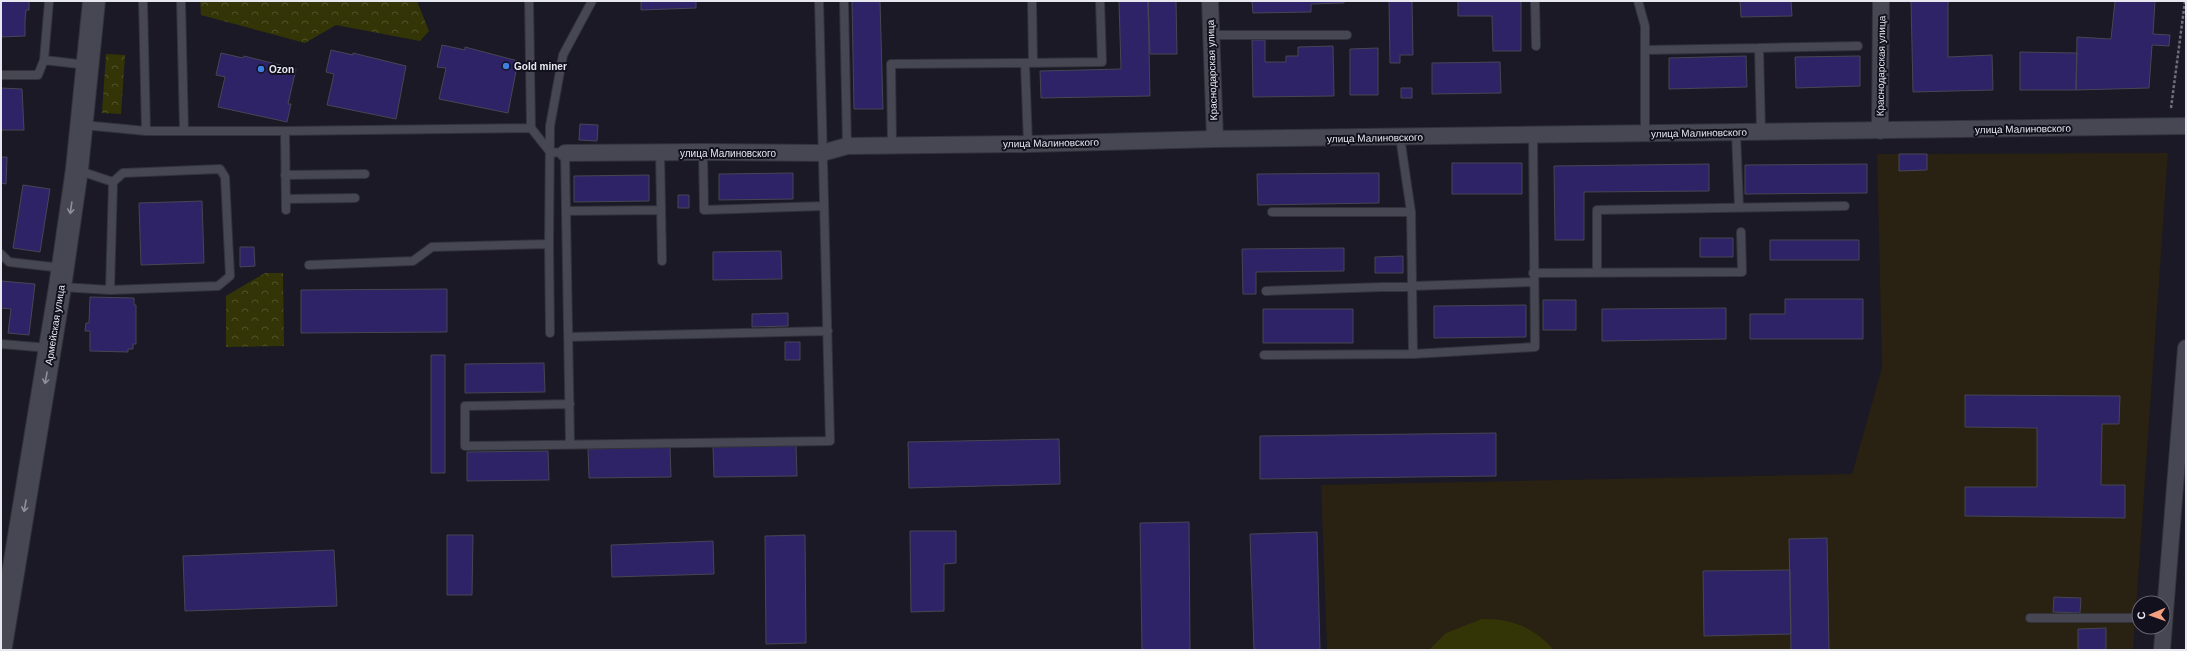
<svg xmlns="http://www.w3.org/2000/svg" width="2187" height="651" viewBox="0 0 2187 651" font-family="Arial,sans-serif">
  <defs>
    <pattern id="park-crowns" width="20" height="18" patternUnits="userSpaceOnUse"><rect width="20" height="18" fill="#343507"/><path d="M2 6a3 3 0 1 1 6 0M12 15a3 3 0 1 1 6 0" fill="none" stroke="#51522b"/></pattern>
  </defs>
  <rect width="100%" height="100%" fill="#1a1925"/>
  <!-- education -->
  <path fill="#292111" d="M2168 153 2133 650H1327L1321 485 1852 474 1882 368 1877 154Z"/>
  <!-- park -->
  <path fill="url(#park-crowns)" d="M200 1H417L429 31 420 41 336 25 305 43 201 15Z
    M106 54 125 55 121 114 102 113Z
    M265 273H283L284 346 226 347V296Z"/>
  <!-- pitch -->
  <path fill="#343507" d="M1482 619C1512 618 1534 628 1554 650H1429L1446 633Z"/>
  <!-- building -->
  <path fill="#2f2367" stroke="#464654" d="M1 1H29V10H26L25 20V36L1 37Z
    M641 1H696V8L641 10Z
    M852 1H880L883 109H854Z
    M1119 1H1148L1150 96 1041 98 1040 71 1121 69Z
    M1148 1H1176L1177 54H1150Z
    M1252 1H1344V3L1311 4V12L1253 13Z
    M1389 1H1412L1413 55H1400V63H1390Z
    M1458 1H1521V51H1493L1492 16H1458Z
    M1740 1H1791L1792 16 1741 17Z
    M1911 1H1948V57L1992 55 1993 90 1913 92Z
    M2115 1H2155L2153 34 2170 35 2169 46 2152 45 2149 88 2076 90 2077 37 2111 39Z
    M1252 40H1265V62H1286V56H1298V47L1333 46 1334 96 1253 97Z
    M442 45 465 50V47L518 61 508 113 439 99 446 68 437 67Z
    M1378 48V95H1350V49Z
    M331 50 353 55V53L406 66 396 119 327 105 334 74 326 72Z
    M2020 52 2077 53 2076 90H2020Z
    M221 53 243 58 244 56 296 69 288 104H291L287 122 218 107 225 77 216 75Z
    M1746 56 1747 87 1669 89V58Z
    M1860 56V86L1796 88 1795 57Z
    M1500 62 1501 93 1432 94V63Z
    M1 88 22 89 24 130H1Z
    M1401 88H1412V98H1401Z
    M580 124 598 125 597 141 579 140Z
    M1899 154H1927V170L1899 171Z
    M1 157H7L6 184 1 183Z
    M1452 163H1522V194H1452Z
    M1709 164V191L1584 192V240H1555L1554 166Z
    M1867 164V193L1745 194V165Z
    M793 173V199L719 200V174Z
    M1379 173V203L1258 205 1257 174Z
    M649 175V201L574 202V176Z
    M23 185 50 189 40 252 13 248Z
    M678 195H689V208H678Z
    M202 201 204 263 141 265 139 203Z
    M1700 238H1733V257H1700Z
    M1770 240H1859V260H1770Z
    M240 247H254L255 266 240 267Z
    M1344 248V271L1256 272V294H1243L1242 249Z
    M781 251 782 279 713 280V252Z
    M1403 256V273H1375V257Z
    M1 281 35 284 29 335 8 333 11 309 1 308Z
    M447 289V332L301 333V290Z
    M90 297 134 298V305H136V344H133V349H128V352L90 351V331H85L86 323H89Z
    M1785 299H1863V339H1750V314H1785Z
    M1543 300H1576V330H1543Z
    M1526 305V337L1434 338V306Z
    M1726 308V339L1602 341V309Z
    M1263 309H1353V343H1263Z
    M788 313V326L752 327V314Z
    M785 342H800V360H785Z
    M431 355H445V473H431Z
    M544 363 545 392 465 393V364Z
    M1965 395 2120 396 2119 424H2102L2101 485H2125V518L1965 516V487H2037V428L1965 427Z
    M1496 433V476L1260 479V436Z
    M1059 439 1060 484 909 488 908 442Z
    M796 445 797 476 714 477 713 447Z
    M670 447 671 477 589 478 588 449Z
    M548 451 549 480 467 481V452Z
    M1189 522 1190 650H1142L1140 523Z
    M910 531H956V563L944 564V611L911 612Z
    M1317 532 1320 650H1254L1250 534Z
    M447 535H473L472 595H447Z
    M805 535 806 643 766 644 765 536Z
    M1827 538 1829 650H1791L1789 539Z
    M713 541 714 574 612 577 611 545Z
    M334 550 337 606 185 611 183 556Z
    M1790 570 1791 634 1704 636 1703 571Z
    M2054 597 2081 598 2080 613 2053 612Z
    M2106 628V650H2078V629Z"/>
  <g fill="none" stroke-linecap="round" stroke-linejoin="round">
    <defs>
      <path id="lane" d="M143 1 146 131
        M181 1 184 130
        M529 1 531 128
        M844 1 847 146
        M1032 1 1033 63
        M1535 1 1536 46
        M1638 1 1645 26V133
        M1211 35H1347
        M1759 48 1858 46
        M1646 50 1759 48 1761 132
        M44 60 49 1
        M1 75H38L44 60 87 65
        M83 125 146 131H285L531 128 550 152 565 153 570 443
        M285 131 286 210
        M1736 133 1739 207
        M1028 144 1025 63 1102 62 1100 1
        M892 146 891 64 1025 63
        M703 152 704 210 824 206
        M660 153 662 261
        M285 175 365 174
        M286 199 355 198
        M566 211 661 210
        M1272 212H1411
        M549 244 550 333
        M1 254 9 262 62 268
        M309 265 413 261 432 247 549 244 550 126 563 55 592 1
        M1597 272V210L1845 206
        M1533 273 1742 272 1741 232
        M62 287 110 290 218 286 230 276 225 177 220 169 123 173 113 182 77 170
        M110 290 113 182
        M1266 291 1533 282
        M568 337 828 331
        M1 344 49 348
        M1413 354 1535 347 1533 135
        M1264 355 1413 354 1411 212 1400 137
        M570 404 465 406V446L830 441 819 1
        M2030 618H2139"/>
      <path id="street" d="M1210 1 1215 139
        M1880 131 1881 1
        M565 153 703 152 822 153 847 146 1028 144 1215 139 2186 126
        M2162 650 2186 348"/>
      <path id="secondary" d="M1 646 60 287 77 169 94 1"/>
    </defs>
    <!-- lane casing -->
    <use href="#lane" stroke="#32323b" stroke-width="10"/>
    <!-- street casing -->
    <use href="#street" stroke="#32323b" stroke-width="18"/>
    <!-- secondary casing -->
    <use href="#secondary" stroke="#32323b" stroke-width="24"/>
    <!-- path -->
    <path stroke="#6e6d78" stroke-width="2.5" stroke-dasharray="3 2" stroke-linecap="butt" d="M2171 108 2185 1"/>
    <!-- lane -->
    <use href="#lane" stroke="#474754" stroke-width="8"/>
    <!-- street -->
    <use href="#street" stroke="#474754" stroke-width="16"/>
    <!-- secondary -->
    <use href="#secondary" stroke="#474754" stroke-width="22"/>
  </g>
  <!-- one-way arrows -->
  <defs><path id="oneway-shaft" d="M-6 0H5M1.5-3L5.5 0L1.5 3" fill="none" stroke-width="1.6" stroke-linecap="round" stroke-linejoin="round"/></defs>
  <g stroke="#8f8f9a">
    <use href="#oneway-shaft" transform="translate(71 208) rotate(98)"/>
    <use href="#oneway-shaft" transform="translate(46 378) rotate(100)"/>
    <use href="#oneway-shaft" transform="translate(25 506) rotate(100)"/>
  </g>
  <!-- markers -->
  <g fill="#3f7fe0" stroke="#11101c" stroke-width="1.5">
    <circle cx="506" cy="66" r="4"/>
    <circle cx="261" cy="69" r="4"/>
  </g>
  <g text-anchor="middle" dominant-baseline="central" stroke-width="4" stroke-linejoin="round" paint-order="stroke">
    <!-- poi labels -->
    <g font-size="10" font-weight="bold" fill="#e7e7f0" stroke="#11101c" text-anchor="start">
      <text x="514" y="66">Gold miner</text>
      <text x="269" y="69">Ozon</text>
    </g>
    <!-- street labels -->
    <g font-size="10" fill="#e7e7f0" stroke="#11101c">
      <text transform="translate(1881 66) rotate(-89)">Краснодарская улица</text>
      <text transform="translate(1212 70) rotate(-92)">Краснодарская улица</text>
      <text transform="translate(2023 129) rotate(-1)">улица Малиновского</text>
      <text transform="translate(1699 133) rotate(-1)">улица Малиновского</text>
      <text transform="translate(1375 138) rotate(-1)">улица Малиновского</text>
      <text transform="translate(1051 143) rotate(-1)">улица Малиновского</text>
      <text x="728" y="153">улица Малиновского</text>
      <text transform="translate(55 325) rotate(-81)">Армейская улица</text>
    </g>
  </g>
  <!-- border -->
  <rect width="2187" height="651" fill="none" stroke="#e7e7f0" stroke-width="4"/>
  <!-- north arrow -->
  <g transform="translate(2151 615) rotate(268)"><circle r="19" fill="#11101c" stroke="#676671"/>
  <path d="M0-3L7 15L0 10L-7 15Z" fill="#f2a07f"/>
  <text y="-6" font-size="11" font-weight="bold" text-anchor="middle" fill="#e7e7f0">С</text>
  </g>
</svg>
